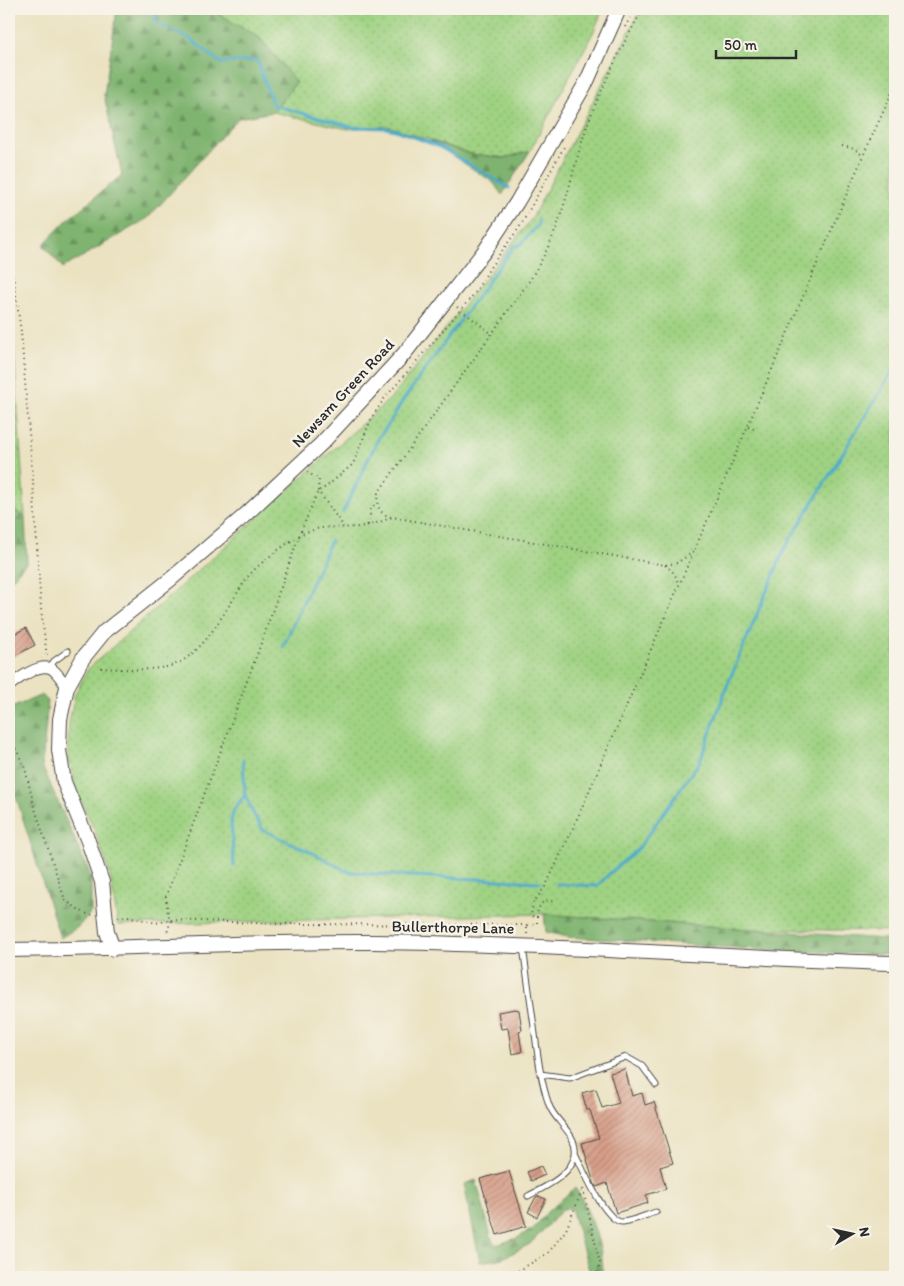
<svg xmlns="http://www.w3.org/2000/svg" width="904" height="1286" viewBox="0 0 904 1286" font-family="Itim,sans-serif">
  <defs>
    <pattern id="grass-dots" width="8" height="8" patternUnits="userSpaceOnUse" patternTransform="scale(1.25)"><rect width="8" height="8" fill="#9fd282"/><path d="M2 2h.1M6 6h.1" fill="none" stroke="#89b470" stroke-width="1.8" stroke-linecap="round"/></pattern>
    <pattern id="forest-firs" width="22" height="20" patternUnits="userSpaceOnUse" patternTransform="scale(1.25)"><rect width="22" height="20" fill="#7fb470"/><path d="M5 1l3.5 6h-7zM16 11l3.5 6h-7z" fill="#68935c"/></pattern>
    <pattern id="building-hatch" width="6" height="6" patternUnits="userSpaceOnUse" patternTransform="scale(1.25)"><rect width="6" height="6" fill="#d79e88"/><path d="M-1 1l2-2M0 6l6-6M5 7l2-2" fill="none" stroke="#af816f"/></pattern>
  </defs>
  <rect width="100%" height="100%" fill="#f7f3e8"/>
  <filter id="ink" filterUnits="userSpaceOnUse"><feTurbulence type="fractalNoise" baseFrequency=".02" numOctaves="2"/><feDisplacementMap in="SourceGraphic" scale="10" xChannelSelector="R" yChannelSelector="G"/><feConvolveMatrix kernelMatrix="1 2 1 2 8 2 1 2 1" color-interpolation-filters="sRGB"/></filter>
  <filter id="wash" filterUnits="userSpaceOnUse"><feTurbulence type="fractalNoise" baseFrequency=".0096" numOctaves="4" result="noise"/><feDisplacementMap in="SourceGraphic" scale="20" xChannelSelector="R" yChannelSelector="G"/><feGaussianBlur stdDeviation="1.12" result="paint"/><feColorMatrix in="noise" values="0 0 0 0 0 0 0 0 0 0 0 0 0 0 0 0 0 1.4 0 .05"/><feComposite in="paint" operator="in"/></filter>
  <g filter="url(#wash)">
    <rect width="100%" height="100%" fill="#ebe2c1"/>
    <!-- grass -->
    <path fill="url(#grass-dots)" stroke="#657e56" d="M210 9H603L593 33 530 151 505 158 471 154 388 126 348 129 273 112 296 83 260 38Z
      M641 9H895V931L750 929 544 914 118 925 110 875 95 831 78 795 68 756 69 723 75 694 88 669 392 397 532 218Z
      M9 273V274L25 517 9 507Z"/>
    <!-- forest -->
    <path fill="url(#forest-firs)" stroke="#55704e" d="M117 9H210L260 38 296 82 273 112 238 118 148 218 63 268 43 245 67 220 122 175 104 95Z
      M430 141 471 154 505 158 530 151 502 195 493 182Z
      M9 507 25 517 27 562 9 582Z
      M42 695 48 701 42 766 91 876V912L78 927 60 938 9 774V709Z
      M544 914 884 939 895 936V955L769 950 568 937 546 932Z
      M476 1180 492 1240 496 1245 517 1238 534 1228 548 1211 575 1188C588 1205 607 1256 602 1277H591L571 1208 563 1209 530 1244 503 1258 480 1262 464 1184Z"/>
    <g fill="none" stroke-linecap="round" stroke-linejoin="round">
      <!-- stream -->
      <path stroke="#4caaca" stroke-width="3" d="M154 9 156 23 190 39 221 63 257 60 273 105 352 127 387 128 399 131 440 147 509 188
        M343 512 379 437 388 425 402 402 505 258 514 246 520 245 538 225V220
        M283 647 331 540
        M243 760 245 795 254 815 263 830 319 856 346 871 372 874 540 882
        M234 866 231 821 234 809 245 795
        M557 884 597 886 611 872 638 849 700 761 727 686 784 550 895 367"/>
    </g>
    <g id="blocks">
      <!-- building -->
      <path fill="url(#building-hatch)" d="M26 628 35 645 11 658 9 653V641L15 637 14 634Z
        M515 1009 519 1010 522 1030 519 1031 522 1052 512 1054 508 1028 501 1029 498 1012Z
        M625 1069 632 1096 642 1093 645 1105 654 1102 673 1163 660 1167 666 1189 646 1195 648 1203 616 1213 607 1183 596 1187 593 1180 582 1143 599 1138 590 1110H587L582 1093 596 1089 602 1108 619 1103 610 1073Z
        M541 1166 545 1175 531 1181 527 1172Z
        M509 1171 526 1226 497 1235 480 1179Z
        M538 1196 546 1199 537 1217 528 1212 536 1197Z"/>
    </g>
  </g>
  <g filter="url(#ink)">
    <use href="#blocks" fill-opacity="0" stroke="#484642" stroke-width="1"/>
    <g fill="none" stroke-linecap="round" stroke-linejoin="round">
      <defs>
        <path id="lane" d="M9 667 15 681
          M49 668 54 661 68 651
          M523 947C527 976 531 1005 535 1034 538 1058 541 1082 549 1105 555 1122 578 1134 575 1154 572 1175 545 1187 528 1196
          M540 1074 570 1078 626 1057 642 1066 656 1085
          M575 1153C582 1167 605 1223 623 1222 633 1221 646 1215 656 1212"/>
        <path id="street" d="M9 686C18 679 40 662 52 669 58 673 63 682 67 687"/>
        <path id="secondary" d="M113 949 107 932 102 882 88 841 64 782 59 750 60 719 67 687 83 658 104 632 171 579 243 517 321 444 404 354 486 249 517 202 587 81 619 9
          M9 950C131 949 252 941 374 942 548 944 722 958 895 963"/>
      </defs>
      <!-- lane casing -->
      <use href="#lane" stroke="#484642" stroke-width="7"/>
      <!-- street casing -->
      <use href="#street" stroke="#484642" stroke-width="12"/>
      <!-- secondary casing -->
      <use href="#secondary" stroke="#484642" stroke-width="16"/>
      <!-- path -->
      <path stroke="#484642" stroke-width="2" stroke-dasharray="1 4" stroke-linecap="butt" d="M625 27 630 18
        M842 146 855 149 862 155
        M9 261 14 281 21 332 33 482 41 609 47 657
        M457 307 491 333
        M748 427 757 430
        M307 472 319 479 318 491 344 527
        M391 517C378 513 376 505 378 493L530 280C537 268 544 256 550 243 568 203 575 157 591 115 606 79 623 43 643 9
        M368 525 371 510 376 502
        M665 565C673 571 677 576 678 585
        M101 668C122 669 145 671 166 667 199 661 221 617 238 592 242 586 246 578 251 573 264 560 281 547 296 538 318 523 335 529 359 527 371 525 381 522 392 517L665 565 677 563 693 552
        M9 735 25 768 34 806 65 900 84 913 93 915
        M118 917 128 916 156 923 171 920 167 933
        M537 917 538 909 543 902 554 901
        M527 925 286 924 171 920 168 914 166 896 258 652 299 536 318 491 326 487 353 464 372 417 384 399 475 293 491 266 521 225 564 147
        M527 934V925L537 924V917L531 916 533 903 545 887 569 837 714 505 863 156 895 86
        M583 1189 600 1264 597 1277
        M494 1277 518 1271 548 1253 566 1230 583 1188"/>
      <!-- lane -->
      <use href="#lane" stroke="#fff" stroke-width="5"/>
      <!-- street -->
      <use href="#street" stroke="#fff" stroke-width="10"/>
      <!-- secondary -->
      <use href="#secondary" stroke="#fff" stroke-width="14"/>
    </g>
  </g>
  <g text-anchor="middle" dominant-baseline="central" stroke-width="5" stroke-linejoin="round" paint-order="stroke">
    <!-- street labels -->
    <g font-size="16" fill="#2b2b2b" stroke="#f7f3e8">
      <text transform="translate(343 393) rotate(-47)">Newsam Green Road</text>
      <text transform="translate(453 927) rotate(1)">Bullerthorpe Lane</text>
    </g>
  </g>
  <!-- margin -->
  <rect width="904" height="1286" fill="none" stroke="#f7f3e8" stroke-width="30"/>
  <!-- north arrow -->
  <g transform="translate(852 1234) rotate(81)" stroke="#f7f3e8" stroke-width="4" paint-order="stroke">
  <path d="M0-4L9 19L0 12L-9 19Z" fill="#2b2b2b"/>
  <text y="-8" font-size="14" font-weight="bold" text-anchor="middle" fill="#2b2b2b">N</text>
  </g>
  <!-- scale -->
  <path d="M716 50v8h80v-8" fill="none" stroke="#2b2b2b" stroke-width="2.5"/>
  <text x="724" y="50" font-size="15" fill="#2b2b2b" stroke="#f7f3e8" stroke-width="4" paint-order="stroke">50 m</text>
</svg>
